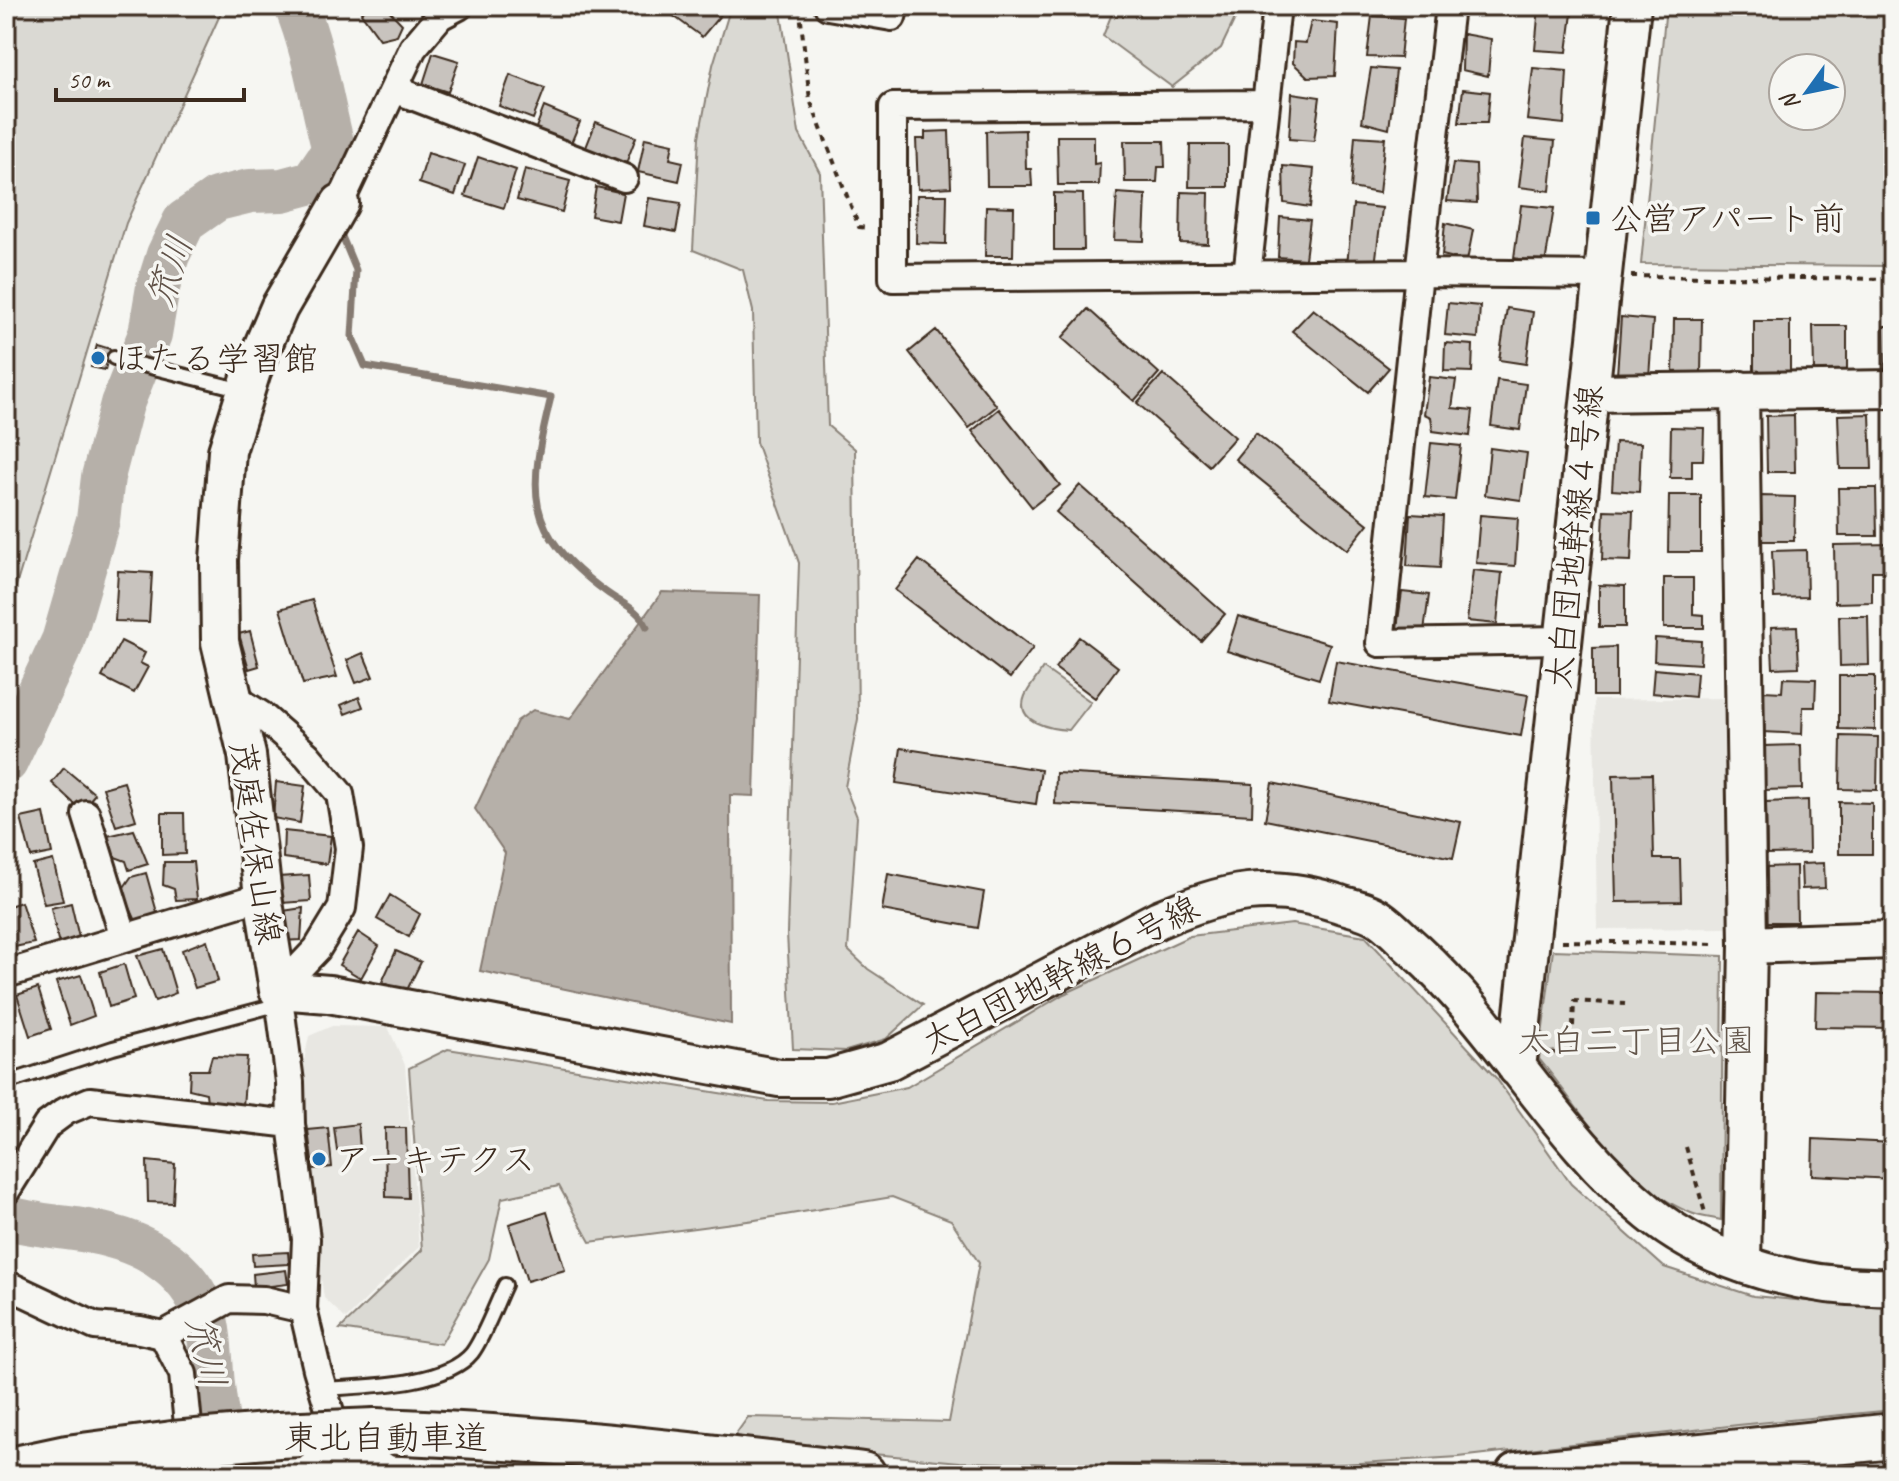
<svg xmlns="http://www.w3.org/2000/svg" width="1899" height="1481" viewBox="0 0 1899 1481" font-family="Caveat,'Klee One',sans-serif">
  <rect width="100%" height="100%" fill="#f6f6f2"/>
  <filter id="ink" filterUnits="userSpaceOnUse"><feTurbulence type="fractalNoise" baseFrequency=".0125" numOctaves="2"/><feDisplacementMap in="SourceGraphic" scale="16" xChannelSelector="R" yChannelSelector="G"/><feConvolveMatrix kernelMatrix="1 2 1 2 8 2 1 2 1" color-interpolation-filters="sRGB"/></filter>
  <g filter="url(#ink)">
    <!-- built -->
    <path fill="#e8e7e2" d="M1724 698 1727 928 1597 929 1594 700Z
      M332 1026 388 1027 405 1065 419 1247 346 1319 324 1298 308 1186 300 1080 309 1036Z"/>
    <!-- green -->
    <path fill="#dad9d3" stroke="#8a8278" stroke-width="2" fill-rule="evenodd" d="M6 6H224L126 223 6 619Z
      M731 6H780L799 133 820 173 828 426 855 449 858 719 845 787 857 817 848 950 868 969 923 1005 886 1039 846 1051 793 1049 787 933 799 563 756 442 753 311 743 270 693 250 699 137 713 65Z
      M1115 6H1241L1221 48 1172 87 1103 36Z
      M1666 6H1893V266L1641 264ZM1831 68V116H1783V68Z
      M1043 668 1091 702 1069 730C1052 729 1014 723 1025 696 1029 687 1038 677 1043 668Z
      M1292 924 1365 936 1496 1078 1571 1184 1664 1267 1753 1296 1893 1309V1410L1738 1425 1459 1457 1260 1469 960 1462 731 1441 748 1417 949 1422 979 1263 951 1220 892 1197 755 1220 590 1242 559 1186 502 1198 489 1259 441 1344 340 1329 422 1250 409 1068 448 1049 768 1101 832 1102 907 1087 1064 994 1190 936Z
      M1553 950 1723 956 1721 1220C1712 1218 1700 1217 1691 1213 1622 1185 1584 1113 1539 1059Z"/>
    <!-- water -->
    <path fill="#b6b0a9" stroke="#857a71" stroke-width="2" d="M662 592 760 595 754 796 730 795 731 1024 480 971 505 853 475 809 517 721 533 710 570 719Z"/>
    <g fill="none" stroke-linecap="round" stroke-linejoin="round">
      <!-- stream -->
      <path stroke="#857a71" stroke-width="7" d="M312 182 320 201
        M341 234 356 270 352 336 365 366 551 397C528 491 522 530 606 592 622 604 638 608 647 627"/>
      <!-- river -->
      <path stroke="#b6b0a9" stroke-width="44" d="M6 762 63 641 98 520 103 477 122 404 150 334 158 287 168 255 184 222 217 199 250 191 282 190 312 182 334 150C321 102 315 52 296 6
        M6 1217C37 1227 70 1226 102 1234 150 1245 195 1272 207 1324 211 1343 211 1365 213 1385 216 1415 222 1445 228 1475"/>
    </g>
    <!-- building -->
    <path fill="#c8c3be" stroke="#3b2a1e" stroke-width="2" d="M368 6H385L402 24 397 35 380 39 361 13Z
      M660 6H714L722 13 702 37Z
      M1296 6H1343V11L1296 9Z
      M1539 6H1573L1567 52 1535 50Z
      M1372 16 1404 18 1400 58 1367 57Z
      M1311 21 1338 24 1335 76 1308 77 1293 63 1294 42 1306 43Z
      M1463 34 1491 39 1488 76 1462 70Z
      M433 53 459 61 448 92 423 84Z
      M1371 68 1396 70 1389 129 1362 122Z
      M1533 68 1567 71 1564 124 1527 120Z
      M510 75 545 88 533 119 499 106Z
      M1463 89 1490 92 1487 123H1459Z
      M1292 93 1320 97 1314 141 1289 139Z
      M544 107 580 122 569 148 534 133Z
      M596 122 636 137 625 166 585 150Z
      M1025 130 1026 169H1031L1032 186H987L986 131Z
      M949 131 951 187 918 189 916 139H925V132Z
      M1057 136H1094V164L1100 163 1099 185H1058Z
      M1355 136 1385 138 1379 193 1351 188Z
      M645 138 673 144 670 159 683 162 679 181 638 172Z
      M1525 138 1555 141 1550 191 1519 187Z
      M1124 141H1164L1165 167H1158L1157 182H1125Z
      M1190 145H1228V187H1189Z
      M428 153 465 165 455 195 419 183Z
      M478 157 516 170 504 208 465 196Z
      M1453 163 1476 165 1477 203 1447 201Z
      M1283 166 1314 169 1310 207 1284 203Z
      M525 169 570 181 562 212 517 200Z
      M596 187 623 193 618 221 591 216Z
      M1181 192 1209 193 1208 244 1180 243Z
      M1054 193 1083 194 1084 250H1054Z
      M1117 193 1146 195 1144 241 1114 240Z
      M917 195H947L946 244 916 243Z
      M649 198 681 203 676 232 644 226Z
      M1353 205 1382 208 1375 266 1347 265Z
      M1521 205 1554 208 1545 264 1514 258Z
      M986 206 1014 207 1013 256H985Z
      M1280 217 1310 220 1305 259 1278 257Z
      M1445 223 1473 230 1467 261 1442 255Z
      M1448 303 1480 306 1478 338 1445 335Z
      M1507 308 1533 312 1526 364 1499 360Z
      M1088 309 1159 373 1134 401 1062 338Z
      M1313 309 1389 368 1368 392 1292 331Z
      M1621 317 1653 320 1649 377 1617 375Z
      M1674 319H1702L1701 375 1673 374Z
      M1754 321H1790V371H1754Z
      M1813 326H1847V371H1814Z
      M1884 326H1893V373L1885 374Z
      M936 330 997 406 969 428 909 352Z
      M1445 343 1473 345 1472 372 1444 371Z
      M97 345 110 349 105 370 91 367Z
      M1163 374 1235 437 1209 466 1137 403Z
      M1429 377 1456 380 1452 408 1473 410 1470 436 1433 431 1431 417 1424 414Z
      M1497 380 1526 384 1520 430 1491 426Z
      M999 409 1060 485 1032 507 972 431Z
      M1870 414 1872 469H1840L1838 415Z
      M1794 415 1795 472H1767L1766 416Z
      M1671 427 1704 428 1703 460H1692V478H1670Z
      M1256 433 1368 524 1347 550 1235 459Z
      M1615 442 1641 443 1639 492 1612 490Z
      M1431 443 1461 446 1455 500 1425 497Z
      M1490 448 1527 453 1521 500 1485 495Z
      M1080 485 1225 614 1201 641 1056 512Z
      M1838 488H1876L1877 536H1839Z
      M1669 495H1701V552H1668Z
      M1761 496 1795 497 1794 541H1761Z
      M1604 510 1633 511 1631 561 1602 560Z
      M1410 514 1443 516 1440 568 1407 566Z
      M1480 515 1518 518 1515 566 1476 563Z
      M1893 544V571H1872V602L1835 603 1834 545Z
      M1806 550 1807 597 1774 598 1772 551Z
      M919 560 1033 648 1010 678 895 590Z
      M1473 570 1502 573 1497 624 1467 621Z
      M118 571 152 573 149 622 115 621Z
      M1664 578H1693V614L1704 615V628H1664Z
      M1599 585 1625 586V627H1599Z
      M1402 592 1429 595 1424 631 1397 628Z
      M312 600 337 677 303 684 280 609Z
      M1238 616 1330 644 1319 679 1227 651Z
      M1839 616H1868L1869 665 1840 666Z
      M1797 626 1799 667 1773 668 1771 627Z
      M250 631 259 666 249 669 239 634Z
      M1079 637 1118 667 1095 698 1055 668Z
      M1655 638 1701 641 1700 664 1654 661Z
      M121 641 145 653 140 663 148 667 134 693 102 677Z
      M1616 647V696H1593V648Z
      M363 653 373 677 356 683 347 660Z
      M1336 661 1528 695 1521 736 1329 701Z
      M1654 669 1697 673 1695 697 1652 693Z
      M1839 676H1875V730L1839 729Z
      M1783 678 1816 679 1815 707H1803L1802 734 1763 732 1764 691 1782 692Z
      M359 697 363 707 345 714 341 705Z
      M1841 736 1878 737 1877 790 1840 789Z
      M1801 745 1802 789 1765 790 1764 746Z
      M901 748 1041 770 1036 804 896 783Z
      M64 768 95 794 81 810 52 783Z
      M1056 773 1253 784 1252 815 1055 804Z
      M1652 774 1654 859H1680L1681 901 1616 902 1613 775Z
      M124 782 136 820 116 826 103 788Z
      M276 782 305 786 300 823 273 818Z
      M1272 783 1461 822 1453 858 1265 820Z
      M1808 800 1809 853 1767 854 1766 802Z
      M1839 802 1872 803V854H1839Z
      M44 813 52 853 31 857 21 818Z
      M162 813H184L185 854 162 855Z
      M134 830 148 864 129 870 126 861 107 854 103 837Z
      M284 831 331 836 327 864 283 858Z
      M53 860 63 901 44 904 33 865Z
      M164 862H193L197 899 176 900 174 889 163 885Z
      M1824 863 1825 888 1802 889 1801 864Z
      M1796 866 1797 922H1765L1764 867Z
      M146 873 158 916 136 921 122 890 131 877Z
      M888 874 984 892 978 928 882 910Z
      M309 875 311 901 281 903 278 877Z
      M390 895 420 914 409 937 377 919Z
      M21 902 34 943 14 947 6 923V907Z
      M71 903 80 942 59 945 51 908Z
      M303 908 301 940 280 941 276 912Z
      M358 932 379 946 361 978 339 965Z
      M207 940 218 981 195 988 182 950Z
      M163 949 176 993 155 1001 137 956Z
      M396 951 421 962 406 992 382 982Z
      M124 964 134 999 109 1007 100 972Z
      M81 975 94 1016 70 1025 56 982Z
      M38 988 51 1029 30 1036 17 995Z
      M1816 992 1893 993V1028L1815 1027Z
      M212 1056 247 1057 243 1106 207 1102 206 1093 189 1089 190 1070H208Z
      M358 1124 360 1149 337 1151 334 1127Z
      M328 1128 332 1167 313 1169 308 1130Z
      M385 1128H406L408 1198 386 1197Z
      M1813 1139 1893 1143V1179L1812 1175Z
      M147 1161 175 1164 173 1203 148 1202Z
      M547 1212 565 1270 527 1281 509 1224Z
      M288 1252 289 1264 253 1266 252 1254Z
      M286 1270 288 1284 254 1288 253 1274Z"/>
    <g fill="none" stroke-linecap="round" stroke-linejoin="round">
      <defs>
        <path id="lane" d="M114 358 243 390
          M6 1083 113 1048 280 1004
          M323 1389C363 1386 445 1386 472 1353 484 1337 496 1304 505 1285"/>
        <path id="street" d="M828 6 892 17 895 6
          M1450 6 1419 273 1380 643 1563 640
          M394 89 624 178
          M1265 104 893 107V278L1419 273 1603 275
          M340 203 413 48 440 16 459 6
          M1247 275 1277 6
          M231 696 261 715 307 755 340 794 349 848 342 908 317 949 278 990 290 1082 291 1124 306 1239 303 1309 317 1369 340 1445
          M86 814 124 938
          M6 974 263 896
          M6 1191 47 1125 66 1111 90 1101 291 1124
          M6 1284 95 1326 140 1330 163 1335 183 1374 193 1475
          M163 1335 229 1299 264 1300 303 1309"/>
        <path id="secondary" d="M340 203 279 308 252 371 227 451 219 560 220 642 247 755 263 896 278 990 329 994 779 1078H828L889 1061 1159 919C1226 891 1269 880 1340 904 1353 908 1369 911 1380 919 1393 928 1404 941 1416 951 1502 1030 1557 1138 1649 1213 1713 1266 1811 1290 1893 1287
          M1740 390 1748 945 1742 1264
          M1590 393 1893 389
          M1748 945 1893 940
          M1517 1068 1632 6"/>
        <path id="highway" d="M375 1431C538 1436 701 1456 863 1475
          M6 1471 67 1458 173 1444
          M1518 1475 1893 1436"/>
      </defs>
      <!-- lane casing -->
      <use href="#lane" stroke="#3b2a1e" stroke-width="18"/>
      <!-- street casing -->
      <use href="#street" stroke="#3b2a1e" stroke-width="32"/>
      <!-- secondary casing -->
      <use href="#secondary" stroke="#3b2a1e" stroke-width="42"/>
      <!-- highway casing -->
      <use href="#highway" stroke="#3b2a1e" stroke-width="50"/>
      <!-- path -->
      <path stroke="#3b2a1e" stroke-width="4" stroke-dasharray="6 6" stroke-linecap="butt" d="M802 8 800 12 810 100 859 227 869 228
        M1631 276 1893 279
        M1562 941 1717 944
        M1549 1053 1572 1051 1574 1001 1625 1004
        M1686 1147 1706 1216"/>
      <!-- lane -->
      <use href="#lane" stroke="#f6f6f2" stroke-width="12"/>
      <!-- street -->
      <use href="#street" stroke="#f6f6f2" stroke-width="26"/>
      <!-- secondary -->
      <use href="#secondary" stroke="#f6f6f2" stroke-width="36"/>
      <!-- highway -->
      <use href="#highway" stroke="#f6f6f2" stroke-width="44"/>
      <defs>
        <path id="highway-bridge" d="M173 1444 278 1435 375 1431
          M315 1475 378 1473"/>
      </defs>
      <!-- highway-bridge casing -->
      <use href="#highway-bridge" stroke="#3b2a1e" stroke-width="50" stroke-linecap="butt"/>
      <!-- highway-bridge -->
      <use href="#highway-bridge" stroke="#f6f6f2" stroke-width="44"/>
    </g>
  </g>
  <!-- markers -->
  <g fill="#1f6fb2" stroke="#f6f6f2" stroke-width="3">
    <rect x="1585" y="210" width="16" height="16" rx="4"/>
    <circle cx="98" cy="358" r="8"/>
    <circle cx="319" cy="1159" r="8"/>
  </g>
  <g text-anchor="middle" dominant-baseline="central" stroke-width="7" stroke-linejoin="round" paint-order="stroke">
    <!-- poi labels -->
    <g font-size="34" fill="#3b2a1e" stroke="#f6f6f2" text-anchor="start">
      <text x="1609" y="218">公営アパート前</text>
      <text x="114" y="358">ほたる学習館</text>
      <text x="335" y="1159">アーキテクス</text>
    </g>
    <!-- street labels -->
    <g font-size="34" fill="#3b2a1e" stroke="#f6f6f2">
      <text transform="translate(1574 537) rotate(-84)">太白団地幹線４号線</text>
      <text transform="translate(256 843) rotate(82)">茂庭佐保山線</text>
      <text transform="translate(1060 974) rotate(-27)">太白団地幹線６号線</text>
      <text x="386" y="1437">東北自動車道</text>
    </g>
    <!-- park labels -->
    <g font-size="34" fill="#63564b" stroke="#f6f6f2">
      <text x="1636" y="1040">太白二丁目公園</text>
    </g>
    <!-- water labels -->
    <g font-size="36" font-style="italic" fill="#605248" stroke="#f6f6f2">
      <text transform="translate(170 271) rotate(-72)">笊川</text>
      <text transform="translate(206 1352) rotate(77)">笊川</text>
    </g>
  </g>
  <!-- margin -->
  <rect width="1899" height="1481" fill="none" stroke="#f6f6f2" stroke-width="32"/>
  <rect x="16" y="16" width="1867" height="1449" fill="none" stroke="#3b2a1e" stroke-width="3" filter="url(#ink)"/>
  <!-- north arrow -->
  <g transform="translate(1807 92) rotate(237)"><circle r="38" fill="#f6f6f2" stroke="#aba49d" stroke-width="2"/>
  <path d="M0-6L14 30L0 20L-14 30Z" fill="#1f6fb2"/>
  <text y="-12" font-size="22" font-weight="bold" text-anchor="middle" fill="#3b2a1e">N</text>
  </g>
  <!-- scale -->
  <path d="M56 88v12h188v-12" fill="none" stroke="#3b2a1e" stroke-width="4"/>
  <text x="68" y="88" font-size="24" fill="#3b2a1e" stroke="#f6f6f2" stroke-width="6" paint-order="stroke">50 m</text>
</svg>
